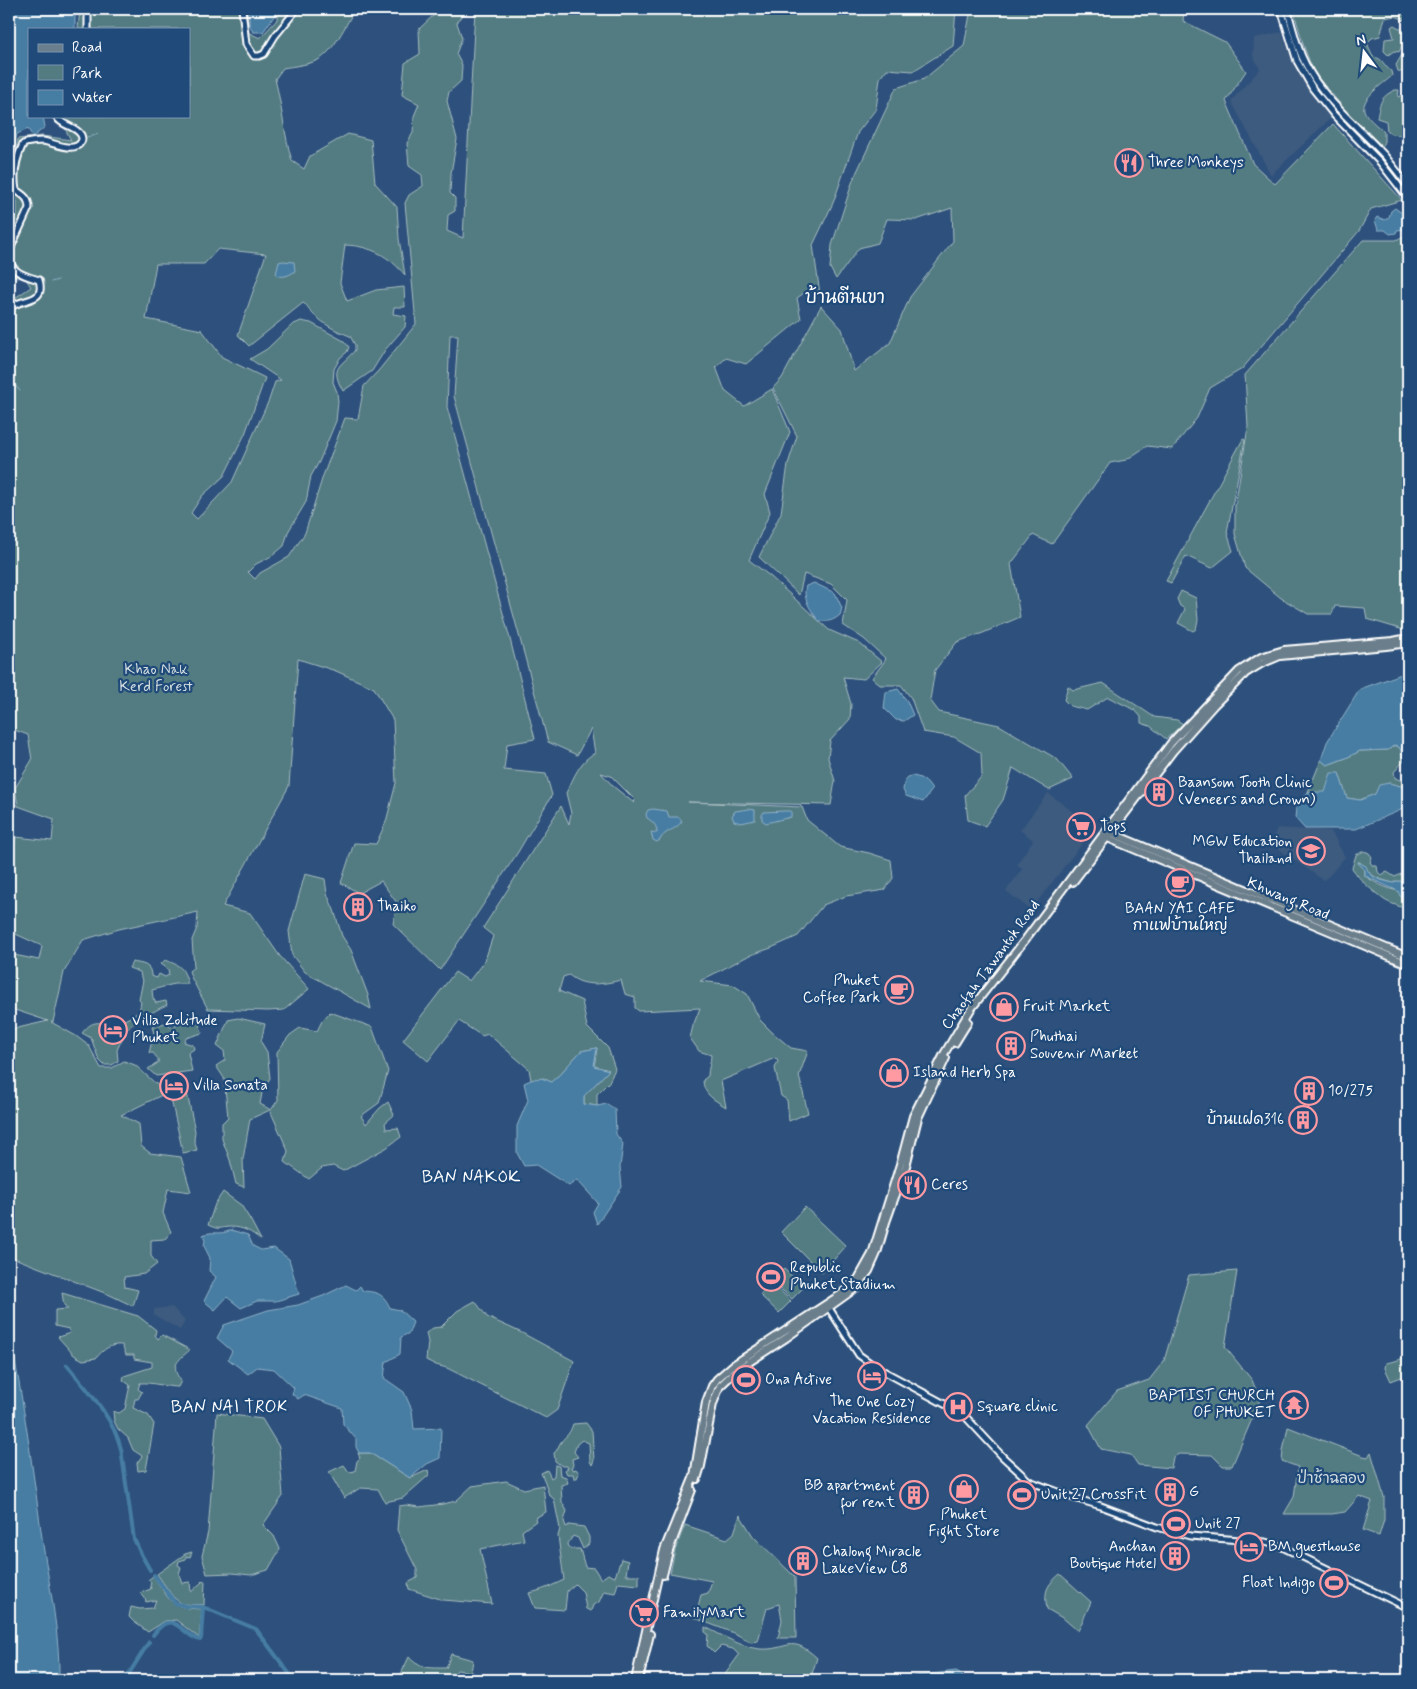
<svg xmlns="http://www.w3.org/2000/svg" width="1417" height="1689" viewBox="0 0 1417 1689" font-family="Mynerve,'Playpen Sans Thai',sans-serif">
  <rect width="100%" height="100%" fill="#2d517c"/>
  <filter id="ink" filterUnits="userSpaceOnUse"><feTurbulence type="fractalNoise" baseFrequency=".02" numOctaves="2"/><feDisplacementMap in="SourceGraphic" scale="10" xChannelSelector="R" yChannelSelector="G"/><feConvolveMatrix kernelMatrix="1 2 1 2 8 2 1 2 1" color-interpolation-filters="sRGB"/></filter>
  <g filter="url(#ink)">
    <!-- built -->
    <path fill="#3e5a7f" d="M1282 32 1291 56 1313 94 1332 117 1271 175 1231 101 1260 69 1253 56 1254 38Z
      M1048 793 1094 828 1031 910 1006 891 1022 869 1017 864 1033 840 1020 830Z
      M1277 828 1331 831 1345 857 1329 876 1323 880 1273 845 1272 841Z
      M172 1307 185 1321 180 1330 154 1315V1309Z"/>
    <!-- green -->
    <path fill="#527b82" stroke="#a8bdc0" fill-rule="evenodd" d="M80 9H247L249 33 260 38 276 21 282 9H355C347 23 333 53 318 60 307 65 294 66 283 68L275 79C282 106 284 134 292 161L304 169 310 156 348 134 371 140 375 183 397 207 399 239 405 275C389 256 371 246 345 245L340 283 347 301 376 290 404 287 405 307H394L393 314 406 316 405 327 385 350 372 371 343 391C329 366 341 367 355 350V345L350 336C334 330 327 326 314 315 309 311 309 306 303 303L249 346 238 335 266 254 218 249 204 264H156L146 319 202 330 222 357 265 378 245 434 224 476 202 496 191 513 197 519 232 482 269 400 275 382 281 380 250 359 267 349 292 325 301 321 311 323 344 341 349 347 347 352 340 358 334 369 333 382 337 392 338 402 336 421 319 462 311 476 306 502 288 532 284 546 272 556 256 564 248 572 255 579 260 573 289 557 305 533 323 476 345 418 358 419 364 386 379 370 416 324 405 203 409 195 423 186 422 175 409 166 407 143 413 133 414 116 419 104 402 95 405 63 420 54 419 29 440 9H465L457 23 462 38 456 54 462 65 461 81 449 92 447 101 457 139 451 173 450 193 455 198V211L448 215 447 231 463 238 475 9H956L953 46 913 71 887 69 880 78 876 109 858 132 833 203 813 245 820 294 807 291 797 298 801 319 746 364 726 358 716 367 725 391 744 406 772 389 790 432 765 494 770 512 749 560 771 577 829 630 859 643 882 662 864 679 843 677 851 704 850 719 830 741 828 758 835 781 831 805 688 802 802 807 807 820 840 847 869 853 891 860 893 878 885 890 846 896 823 905 798 936 771 948 748 956 700 981 733 985 747 994 760 1020 773 1033 791 1048 808 1051 799 1076 808 1113 789 1121 787 1100 781 1096 775 1068 778 1061 775 1058 721 1081 726 1107C715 1100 703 1095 703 1080L708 1076C708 1068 711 1063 711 1055L699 1051 690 1038 693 1026 700 1008 639 1011 635 1008V997L625 994 621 980C604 984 584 988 569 975L563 977 559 991 582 1001 587 1027 608 1048 615 1069 609 1082 597 1094V1106L584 1104V1096L609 1070 594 1066 597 1048 581 1051 560 1074 551 1082 544 1078 531 1080 529 1069 488 1034 482 1036 459 1021 428 1061 403 1040 455 972 469 981 485 960 493 936 483 928 561 806 569 824 571 813 566 793C574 778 579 761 595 753L591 729 577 755 548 742 454 396 458 335H450L447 407 510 639 535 739 507 744 504 770 546 774 552 795 518 852 440 970 393 924 397 903 381 881 359 893 341 883 354 843 376 844 386 822 396 783 393 720 374 688 336 671 298 659 289 786 223 906 250 913 279 955 309 989 284 1010 268 1011 208 1009 192 979 189 971 194 967 192 940 197 928 198 912 119 929 83 940 64 972 53 1022H51L76 1036 89 1046 101 1068H112L124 1061 135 1065 166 1093 121 1115 139 1124 141 1146 150 1153 181 1157 191 1192 168 1189 163 1213 171 1232 165 1239 151 1240V1256L157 1264 144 1274 124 1277 125 1287 138 1290 133 1306 110 1295 9 1256V1030L48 1021 9 1008V954L39 960 42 946 9 931V863L16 837 52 841 54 819 18 806 15 788 32 760 28 735 9 728V302L31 287 26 279 9 275V225L17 215V202L9 181 18 139 42 136 71 140 58 116H189V29H78ZM601 773 611 776 635 800 634 803 614 787Z
      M971 9H1184L1183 21 1225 42 1246 71 1226 101 1253 164 1275 184 1333 124 1402 200 1371 209 1359 231 1242 369 1210 388 1197 418 1172 449 1147 446 1126 460 1110 463 1052 544 1033 535 1011 564 1020 617 983 633 957 642 935 670 930 700 939 712 999 725 1057 759 1073 779 1049 790 1013 768 1003 800 985 826 968 820 965 795 982 776 981 753 954 737 923 732 911 698 901 685H880L872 678 886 659 864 639 843 625 847 600 831 584 804 574 799 595 759 557 781 513 788 464 797 436 773 388 782 378 821 306 842 329 854 371 890 343 910 297 953 241 952 208 916 220 887 219 878 243 859 248 836 279 830 268 832 245 853 180 896 88 924 79 964 46Z
      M1293 9H1408V21L1395 16 1385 18 1380 36 1372 38 1367 43 1373 57C1384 58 1383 66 1391 71L1392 76C1384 83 1361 98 1364 110 1367 119 1378 126 1384 132V142L1382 146 1348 113 1314 73 1304 47Z
      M1394 25 1406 32V37L1399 52 1394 51 1388 55 1384 51 1385 39 1394 38 1391 27Z
      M1408 39V68L1402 72 1398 71 1396 65 1403 53Z
      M1395 90H1399L1398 97 1408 93V136L1391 134 1387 131 1386 121 1377 118C1380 103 1380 97 1395 90Z
      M1408 234V630L1407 631 1367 619 1365 608 1335 606 1332 614H1308L1281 598 1245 568 1235 534V506L1248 427 1245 375 1363 240H1396Z
      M1243 439 1245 440 1227 532 1233 551 1212 568 1186 556 1171 583 1166 581Z
      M1181 591 1196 598 1198 620 1196 629 1193 631 1178 623 1185 609 1180 606 1177 599Z
      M1103 683 1154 717 1177 720 1183 724 1166 739 1150 726 1141 723V717L1135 710 1108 697 1087 710 1070 706 1064 700 1068 686 1073 690Z
      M1395 745 1400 748 1404 761 1394 772 1395 778 1408 783V788L1389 783 1375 794 1360 800 1347 798 1339 773 1325 793 1308 792 1321 760 1327 765 1346 758 1360 751 1388 750Z
      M1364 851 1369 853 1372 857 1370 862 1373 866H1377L1378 872 1381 875 1387 872 1395 877 1401 874 1405 877 1408 875V882L1396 881 1393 883C1376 878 1371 877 1360 862H1358L1359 865 1365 870V876C1377 884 1391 891 1406 892L1405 886 1408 882V912C1401 905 1391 905 1383 899 1370 888 1362 883 1352 868L1356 855Z
      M305 874 325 879 327 894 334 910 342 936 351 950 368 995 371 1009 305 972 292 955 289 931Z
      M165 960C181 966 183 967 188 984H174L152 990 153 998 156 1003 166 1001 167 1005C161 1007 157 1010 151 1013 146 1016 140 1015 135 1018L139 1021 131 1025 125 1032 117 1050 118 1061 112 1065H104L99 1060 91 1038 82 1033C92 1021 95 1022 110 1024L108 1032 114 1037 121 1029 123 1021 139 1012 141 1002 139 1000 143 980 141 978 140 972 129 968 132 962C143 964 151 964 151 976L157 978 159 974 165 977 169 975 168 969 161 964Z
      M330 1012 372 1027 388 1071 379 1103 361 1116 366 1124 380 1108 388 1102 394 1115 385 1123 386 1129 398 1128 401 1137 386 1148 343 1171 333 1166 322 1168 309 1179 285 1162 288 1151 270 1110 250 1119 243 1159 244 1187 236 1184 230 1160 222 1139V1123L228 1117 224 1078 216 1066 225 1060 224 1051 217 1046 228 1020 238 1018 265 1024 261 1042 267 1052 270 1078 262 1093 260 1104 271 1110 278 1100 277 1052 290 1035 300 1028 317 1031 322 1021Z
      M193 1017 197 1018 202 1033 186 1038 184 1042 193 1045 194 1049 188 1053 192 1071 156 1076 148 1069 158 1063V1059L153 1053H149L154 1033 152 1027 168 1022 170 1027 176 1026V1020Z
      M187 1093 195 1131 194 1140 197 1150 183 1153 171 1099 173 1096Z
      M223 1192 241 1205 251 1221 261 1240C252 1232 243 1227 231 1227 219 1227 221 1231 208 1225L215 1204Z
      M805 1207 846 1246 822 1273 781 1232Z
      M784 1269 804 1287 792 1299 772 1281Z
      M1237 1271 1225 1347 1252 1380 1260 1400 1232 1466H1223L1212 1455 1179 1454 1173 1457 1171 1468 1138 1465 1131 1455 1101 1449 1088 1425 1117 1391 1149 1380 1164 1361 1189 1275Z
      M771 1282 791 1301 779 1313 760 1295Z
      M62 1293 138 1316 156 1330 155 1335 158 1339 162 1335 190 1350C177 1361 170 1366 181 1381L178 1387C165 1387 153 1382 140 1383L138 1389 142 1392 138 1399H135L133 1408 148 1415 154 1424 146 1470 138 1471 137 1463 142 1456 133 1450 128 1438 118 1429 114 1421 113 1411 119 1413 125 1409 130 1385 123 1380 124 1376 152 1367V1362L134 1359V1355H126L122 1345C110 1344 104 1349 96 1358L83 1360 74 1355 58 1337 70 1333 69 1329 55 1326V1310L68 1309 64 1305Z
      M475 1301 487 1317 522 1333 574 1361 557 1410 546 1418 447 1368 436 1365 426 1360 428 1342 426 1333 433 1328 441 1327 457 1311Z
      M1408 1351V1382L1404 1376 1391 1381 1385 1368 1386 1363C1395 1361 1405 1360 1408 1351Z
      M217 1413 262 1419 279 1447 283 1496 263 1525 274 1536 280 1549 268 1570 251 1575 232 1573 207 1574 202 1556 208 1532Z
      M586 1423 592 1431 594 1460 592 1465 590 1461 589 1443 582 1440 577 1444 574 1452 578 1457 572 1459 573 1465 571 1468 573 1470 576 1469 579 1473 577 1478H574L573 1474H567L565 1470 568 1468 567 1466H562L555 1461 554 1453C558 1450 558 1446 561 1442 567 1434 569 1436 573 1424Z
      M1288 1427 1363 1456 1368 1457 1371 1452 1384 1497V1520L1379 1536 1363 1530 1372 1501 1359 1496 1345 1512 1332 1514H1284L1294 1497 1298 1467 1282 1461 1283 1451Z
      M358 1453H370L410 1478 428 1470 429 1475 403 1498 385 1502 378 1489 360 1488 344 1498 329 1472 344 1465 349 1472 355 1471 357 1461 360 1458Z
      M555 1465 559 1466 560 1475 566 1477 568 1483 561 1485 562 1502 567 1511 564 1521 566 1527 569 1525 584 1527 589 1537V1544L583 1549 578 1538 573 1536 567 1545 570 1549H580L585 1567 594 1568 601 1579 608 1574 615 1577 621 1559 628 1561 626 1575H639V1585L618 1583 615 1593 604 1591 599 1602 593 1605 591 1611 586 1609 583 1592 575 1584 567 1591 565 1610 535 1608 529 1593C541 1591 553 1585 564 1580L558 1536 560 1529 554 1499 549 1495 545 1482 541 1473 547 1470 551 1478 554 1476Z
      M506 1481 524 1489 543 1485 546 1512 535 1518 536 1521 522 1531 524 1540 480 1549 492 1604 443 1600 409 1589 408 1583 417 1578V1570L397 1530 399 1506 406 1505 419 1507 443 1504 456 1501 472 1486Z
      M740 1515 753 1536 795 1577 796 1638H778L782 1620 779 1604 767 1608 758 1641 751 1642 736 1634 695 1618 701 1595 708 1593 712 1581 670 1573 675 1550 685 1525 727 1539 734 1533Z
      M192 1552 190 1557 186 1556V1559L179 1561 178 1565 181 1567 179 1574 182 1583 190 1582 191 1592 203 1581H205L204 1605 182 1604 173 1597 157 1574 185 1554Z
      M1060 1574 1091 1602 1078 1631 1064 1619 1047 1609C1044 1591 1046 1586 1060 1574Z
      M153 1576C171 1601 169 1608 202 1609L199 1638 176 1620 165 1621 148 1632 134 1622 129 1617 131 1607 140 1609 153 1608 156 1600 146 1602 145 1598 140 1593 151 1589 150 1585 151 1583 148 1580Z
      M705 1627C722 1635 740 1647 760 1649 788 1651 790 1633 817 1658L810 1680H726L723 1677 739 1655 733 1649 721 1646 714 1653 707 1646 708 1634 705 1632Z
      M451 1654 473 1660 471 1672 457 1670 452 1677 454 1680H401L400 1676 409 1657C419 1669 431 1668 446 1668Z"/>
    <!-- water -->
    <path fill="#467da3" stroke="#90b1c8" d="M9 9H75V29H29V116H43L45 127 33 137 28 129 17 134 9 170Z
      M249 9H279L263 32H253L249 24Z
      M1395 208 1402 213 1403 220 1408 223V229L1397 230 1396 233 1390 234 1385 230H1378L1375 220 1377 217 1385 220 1389 217 1391 211Z
      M283 261 294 262 295 271C290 275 282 279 276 274L279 262Z
      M814 583 835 593 842 608 840 615C833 621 828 622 819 621 811 611 802 598 806 586Z
      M1407 672 1408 762 1404 761 1400 748 1395 745 1388 750 1360 751 1346 758 1327 765 1321 760 1327 742 1360 689Z
      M898 689 907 701 913 715 904 721 896 720 884 708 886 692Z
      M1331 773H1339L1347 798 1360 800 1375 794 1379 785 1389 783 1408 788V807L1356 829H1305L1295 818 1296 808 1308 792H1325Z
      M910 776C920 776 927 781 932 790L923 802 906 796 903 790 905 779Z
      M653 809 667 811 669 817H679L682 821C677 830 663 831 660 840L657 842 653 840 651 832 657 833C657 825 653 822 647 818L646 814 648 810Z
      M749 809 755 810V820L741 823 734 821 732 816 735 811Z
      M784 811H791V817L766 823 762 820V815L764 812Z
      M1358 862 1366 866C1370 879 1381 880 1393 883L1396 881 1408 882 1405 886 1404 898 1400 896 1398 891 1365 876V870L1359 865Z
      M597 1048 594 1066 609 1070 584 1096V1104L597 1106 607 1104 615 1109 616 1134 623 1144 620 1167 622 1187 597 1224 593 1212 598 1203 577 1180 569 1186 536 1165 524 1166 517 1153V1126L528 1100 524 1083C535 1078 541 1076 551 1082L560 1074 581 1051Z
      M231 1230 248 1235 253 1246 261 1250 274 1248 289 1259 299 1294 276 1301H257L241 1308 227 1297 215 1310 204 1301 216 1277 209 1271 210 1258 204 1246 205 1240 203 1235C213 1230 220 1236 231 1230Z
      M346 1285 356 1290 360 1286 363 1291C378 1292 384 1294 390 1308L400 1310 413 1322 409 1333 401 1337 400 1354 386 1362 384 1378 404 1392 412 1410 414 1429 441 1428 440 1458 427 1464 410 1478 370 1453H359L356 1447V1439L343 1424 342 1408 304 1395 298 1399 292 1394 294 1388 274 1369 257 1367 248 1374 228 1359 232 1351 217 1338 224 1325 268 1310 298 1305 323 1296Z
      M9 1331C24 1401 33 1473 43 1545 50 1589 60 1635 59 1680H9Z
      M956 1671 960 1673 964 1678 973 1680H889L891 1679Z"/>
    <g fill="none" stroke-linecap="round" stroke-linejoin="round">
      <!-- stream -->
      <path stroke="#90b1c8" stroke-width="1" d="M87 138 98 134
        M51 282 58 280
        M9 378 20 391"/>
      <!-- canal -->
      <path stroke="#467da3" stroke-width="4" d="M67 1365C88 1391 113 1417 121 1449L134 1539 141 1554 150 1570
        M154 1575 175 1603 185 1606 203 1607 256 1629 294 1680
        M153 1635C174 1606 181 1636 200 1640L201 1638 203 1607
        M125 1680 149 1642"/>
      <defs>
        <path id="minor" d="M242 9 246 44 254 56H259L264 54 275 36 297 9
          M1281 9 1297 61 1313 89 1334 115 1380 162 1408 198
          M1287 9C1293 27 1296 46 1305 63 1323 100 1358 126 1385 156 1393 166 1401 176 1408 186
          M88 29V9
          M9 252 29 208C29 198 24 196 16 190 13 174 16 159 23 144 29 142 36 141 43 141 52 142 74 154 81 142 83 139 82 138 81 135 75 125 62 127 56 116
          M9 259C12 273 26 276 39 280 46 304 23 297 9 308
          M827 1305 859 1355 876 1367 963 1414 1003 1457 1029 1481 1074 1498 1101 1506 1157 1527 1190 1536 1265 1542 1280 1546 1408 1608"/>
        <path id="major" d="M1109 832 1408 957
          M1105 837 1408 964
          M1073 882 1173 751 1214 705 1246 673 1261 664 1280 656 1386 646 1408 643
          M955 1043 968 1022
          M697 1479 701 1466 713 1404 720 1386 737 1370 786 1338 856 1288 869 1271 877 1253 886 1222 906 1166 918 1118 946 1058
          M663 1575 669 1551 692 1490
          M635 1680 664 1550 694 1476 706 1402 712 1386 717 1379 733 1365 840 1295 858 1279 872 1254 901 1161 913 1116 944 1054 971 1009 1025 940 1171 743 1239 671 1261 657 1284 650 1393 641 1408 638
          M639 1680 650 1634"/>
      </defs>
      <!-- minor casing -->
      <use href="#minor" stroke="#fff" stroke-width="9"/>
      <!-- major casing -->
      <use href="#major" stroke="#fff" stroke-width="10"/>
      <!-- minor -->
      <use href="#minor" stroke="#1f4a7a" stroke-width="5"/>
      <!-- major -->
      <use href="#major" stroke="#6b7e8b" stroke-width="6"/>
    </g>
  </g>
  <!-- icons -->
  <defs>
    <symbol id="restaurant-ring" viewBox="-11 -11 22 22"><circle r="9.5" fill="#1f4a7a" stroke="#ff9aa2" stroke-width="1.5"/><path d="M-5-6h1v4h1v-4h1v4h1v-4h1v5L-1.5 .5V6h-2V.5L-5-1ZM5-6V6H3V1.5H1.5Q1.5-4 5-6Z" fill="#ff9aa2"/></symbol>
    <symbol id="building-ring" viewBox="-11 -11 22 22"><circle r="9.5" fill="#1f4a7a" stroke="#ff9aa2" stroke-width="1.5"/><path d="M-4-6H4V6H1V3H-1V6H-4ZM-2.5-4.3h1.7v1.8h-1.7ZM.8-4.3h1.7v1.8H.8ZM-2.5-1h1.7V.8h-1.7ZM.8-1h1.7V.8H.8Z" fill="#ff9aa2"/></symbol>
    <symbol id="supermarket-ring" viewBox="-11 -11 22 22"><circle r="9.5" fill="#1f4a7a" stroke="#ff9aa2" stroke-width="1.5"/><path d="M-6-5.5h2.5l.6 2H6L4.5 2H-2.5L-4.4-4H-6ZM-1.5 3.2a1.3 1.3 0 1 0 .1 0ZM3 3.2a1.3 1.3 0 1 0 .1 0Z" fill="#ff9aa2"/></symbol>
    <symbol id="school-ring" viewBox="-11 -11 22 22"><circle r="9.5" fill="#1f4a7a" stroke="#ff9aa2" stroke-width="1.5"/><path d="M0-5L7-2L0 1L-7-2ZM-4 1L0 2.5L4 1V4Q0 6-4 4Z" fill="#ff9aa2"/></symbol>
    <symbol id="cafe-ring" viewBox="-11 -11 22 22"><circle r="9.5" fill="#1f4a7a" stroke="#ff9aa2" stroke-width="1.5"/><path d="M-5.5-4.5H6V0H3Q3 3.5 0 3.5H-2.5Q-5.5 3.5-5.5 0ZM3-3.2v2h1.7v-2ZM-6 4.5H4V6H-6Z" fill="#ff9aa2"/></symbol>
    <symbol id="shop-ring" viewBox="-11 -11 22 22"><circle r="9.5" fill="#1f4a7a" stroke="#ff9aa2" stroke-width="1.5"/><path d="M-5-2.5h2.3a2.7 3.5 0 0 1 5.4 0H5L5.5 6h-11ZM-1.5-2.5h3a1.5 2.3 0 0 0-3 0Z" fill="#ff9aa2"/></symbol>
    <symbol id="hotel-ring" viewBox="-11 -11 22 22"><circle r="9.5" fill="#1f4a7a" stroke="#ff9aa2" stroke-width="1.5"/><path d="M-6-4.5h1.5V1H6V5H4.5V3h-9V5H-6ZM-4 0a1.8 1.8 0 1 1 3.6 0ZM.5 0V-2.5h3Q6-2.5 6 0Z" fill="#ff9aa2"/></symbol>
    <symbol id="stadium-ring" viewBox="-11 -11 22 22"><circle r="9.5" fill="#1f4a7a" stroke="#ff9aa2" stroke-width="1.5"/><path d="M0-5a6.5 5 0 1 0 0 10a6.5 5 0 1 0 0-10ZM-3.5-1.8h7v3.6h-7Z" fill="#ff9aa2"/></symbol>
    <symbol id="temple-ring" viewBox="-11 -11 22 22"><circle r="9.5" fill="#1f4a7a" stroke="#ff9aa2" stroke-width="1.5"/><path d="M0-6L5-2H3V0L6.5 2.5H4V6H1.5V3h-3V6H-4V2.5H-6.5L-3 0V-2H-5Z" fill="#ff9aa2"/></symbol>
    <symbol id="hospital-ring" viewBox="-11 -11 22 22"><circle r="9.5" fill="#1f4a7a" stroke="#ff9aa2" stroke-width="1.5"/><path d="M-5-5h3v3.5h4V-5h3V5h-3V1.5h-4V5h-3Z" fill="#ff9aa2"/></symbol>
  </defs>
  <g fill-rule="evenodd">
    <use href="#restaurant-ring" x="1113" y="147" width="32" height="32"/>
    <use href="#building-ring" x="1143" y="776" width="32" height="32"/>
    <use href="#supermarket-ring" x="1065" y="811" width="32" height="32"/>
    <use href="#school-ring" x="1295" y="835" width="32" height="32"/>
    <use href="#cafe-ring" x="1164" y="867" width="32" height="32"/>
    <use href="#building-ring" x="342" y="891" width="32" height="32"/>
    <use href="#cafe-ring" x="883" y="974" width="32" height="32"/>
    <use href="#shop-ring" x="988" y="991" width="32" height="32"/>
    <use href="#hotel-ring" x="97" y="1014" width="32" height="32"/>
    <use href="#building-ring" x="995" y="1030" width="32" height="32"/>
    <use href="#shop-ring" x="878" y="1057" width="32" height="32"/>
    <use href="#hotel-ring" x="158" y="1070" width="32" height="32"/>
    <use href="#building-ring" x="1293" y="1075" width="32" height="32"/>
    <use href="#building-ring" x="1287" y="1104" width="32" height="32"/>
    <use href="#restaurant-ring" x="896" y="1169" width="32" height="32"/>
    <use href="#stadium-ring" x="755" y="1261" width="32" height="32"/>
    <use href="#hotel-ring" x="856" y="1360" width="32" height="32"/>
    <use href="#stadium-ring" x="730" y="1364" width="32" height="32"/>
    <use href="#temple-ring" x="1278" y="1389" width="32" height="32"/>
    <use href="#hospital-ring" x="942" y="1391" width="32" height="32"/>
    <use href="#shop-ring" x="948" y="1473" width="32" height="32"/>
    <use href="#building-ring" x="1154" y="1476" width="32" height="32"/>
    <use href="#building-ring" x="898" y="1479" width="32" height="32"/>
    <use href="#stadium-ring" x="1006" y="1479" width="32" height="32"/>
    <use href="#stadium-ring" x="1160" y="1508" width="32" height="32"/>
    <use href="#hotel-ring" x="1233" y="1531" width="32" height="32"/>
    <use href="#building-ring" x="1159" y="1540" width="32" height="32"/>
    <use href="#building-ring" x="787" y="1545" width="32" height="32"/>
    <use href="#stadium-ring" x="1318" y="1567" width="32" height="32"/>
    <use href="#supermarket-ring" x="628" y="1597" width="32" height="32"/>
  </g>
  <g text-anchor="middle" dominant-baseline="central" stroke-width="4.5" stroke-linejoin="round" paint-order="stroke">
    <!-- poi labels -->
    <g font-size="15" fill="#fff" stroke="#1f4a7a" text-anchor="start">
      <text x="1148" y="163">Three Monkeys</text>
      <text x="1178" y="783">Baansom Tooth Clinic<tspan x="1178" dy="17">(Veneers and Crown)</tspan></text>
      <text x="1100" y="827">Tops</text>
      <text x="1292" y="842" text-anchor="end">MGW Education<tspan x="1292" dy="17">Thailand</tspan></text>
      <text x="377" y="907">Thaiko</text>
      <text x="1180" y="909" text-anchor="middle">BAAN YAI CAFE<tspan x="1180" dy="17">กาแฟบ้านใหญ่</tspan></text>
      <text x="880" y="981" text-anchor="end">Phuket<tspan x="880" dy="17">Coffee Park</tspan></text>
      <text x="1023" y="1007">Fruit Market</text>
      <text x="132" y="1021">Villa Zolitude<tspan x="132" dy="17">Phuket</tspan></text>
      <text x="1030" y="1037">Phuthai<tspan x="1030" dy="17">Souvenir Market</tspan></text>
      <text x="913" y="1073">Island Herb Spa</text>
      <text x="193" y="1086">Villa Sonata</text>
      <text x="1328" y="1091">10/275</text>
      <text x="1284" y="1120" text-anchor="end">บ้านแฝด316</text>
      <text x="931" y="1185">Ceres</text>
      <text x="790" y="1268">Republic<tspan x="790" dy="17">Phuket Stadium</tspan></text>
      <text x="765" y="1380">Ona Active</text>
      <text x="1275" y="1396" text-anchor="end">BAPTIST CHURCH<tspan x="1275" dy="17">OF PHUKET</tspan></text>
      <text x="872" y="1402" text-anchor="middle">The One Cozy<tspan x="872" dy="17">Vacation Residence</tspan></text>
      <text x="977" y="1407">Square clinic</text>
      <text x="895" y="1486" text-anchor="end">BB apartment<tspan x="895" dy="17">for rent</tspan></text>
      <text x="1189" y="1492">G</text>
      <text x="1041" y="1495">Unit 27 CrossFit</text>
      <text x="964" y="1515" text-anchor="middle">Phuket<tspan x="964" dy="17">Fight Store</tspan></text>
      <text x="1195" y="1524">Unit 27</text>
      <text x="1156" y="1547" text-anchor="end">Anchan<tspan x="1156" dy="17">Boutique Hotel</tspan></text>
      <text x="1268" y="1547">BM guesthouse</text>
      <text x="822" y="1552">Chalong Miracle<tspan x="822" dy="17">LakeView C8</tspan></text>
      <text x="1315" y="1583" text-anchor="end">Float Indigo</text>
      <text x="663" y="1613">FamilyMart</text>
    </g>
    <!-- park labels -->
    <g font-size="15" fill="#d4dee0" stroke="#1f4a7a">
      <text x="156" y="670">Khao Nak<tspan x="156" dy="17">Kerd Forest</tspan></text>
      <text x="1331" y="1479">ป่าช้าฉลอง</text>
    </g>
    <!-- street labels -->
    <g font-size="15" fill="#fff" stroke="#1f4a7a">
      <text transform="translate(1288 899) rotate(23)">Khwang Road</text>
      <text transform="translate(991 965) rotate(-54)">Chaofah Tawantok Road</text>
    </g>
    <!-- quarter labels -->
    <g font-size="18" fill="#fff" stroke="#1f4a7a">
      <text x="845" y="298">บ้านตีนเขา</text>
      <text x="471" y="1177">BAN NAKOK</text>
      <text x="229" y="1407">BAN NAI TROK</text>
    </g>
  </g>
  <!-- margin -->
  <rect width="1417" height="1689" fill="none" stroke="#1f4a7a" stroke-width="30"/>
  <rect x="15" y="15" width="1387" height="1659" fill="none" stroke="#fff" stroke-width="2" filter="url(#ink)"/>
  <!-- legend -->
  <rect x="28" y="28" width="162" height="90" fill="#1f4a7a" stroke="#7992af"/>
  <rect x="38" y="44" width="25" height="8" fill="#6b7e8b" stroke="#7992af"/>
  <text x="72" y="52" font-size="15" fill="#ffffff">Road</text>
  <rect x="38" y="65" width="25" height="15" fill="#527b82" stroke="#7992af"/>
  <text x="72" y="78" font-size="15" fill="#ffffff">Park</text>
  <rect x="38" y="90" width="25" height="15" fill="#467da3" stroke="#7992af"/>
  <text x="72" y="102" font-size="15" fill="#ffffff">Water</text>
  <!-- north arrow -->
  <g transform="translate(1364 52) rotate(345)" stroke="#1f4a7a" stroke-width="4" paint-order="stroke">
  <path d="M0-4L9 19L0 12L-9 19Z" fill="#ffffff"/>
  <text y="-8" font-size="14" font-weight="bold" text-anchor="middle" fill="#ffffff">N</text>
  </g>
</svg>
